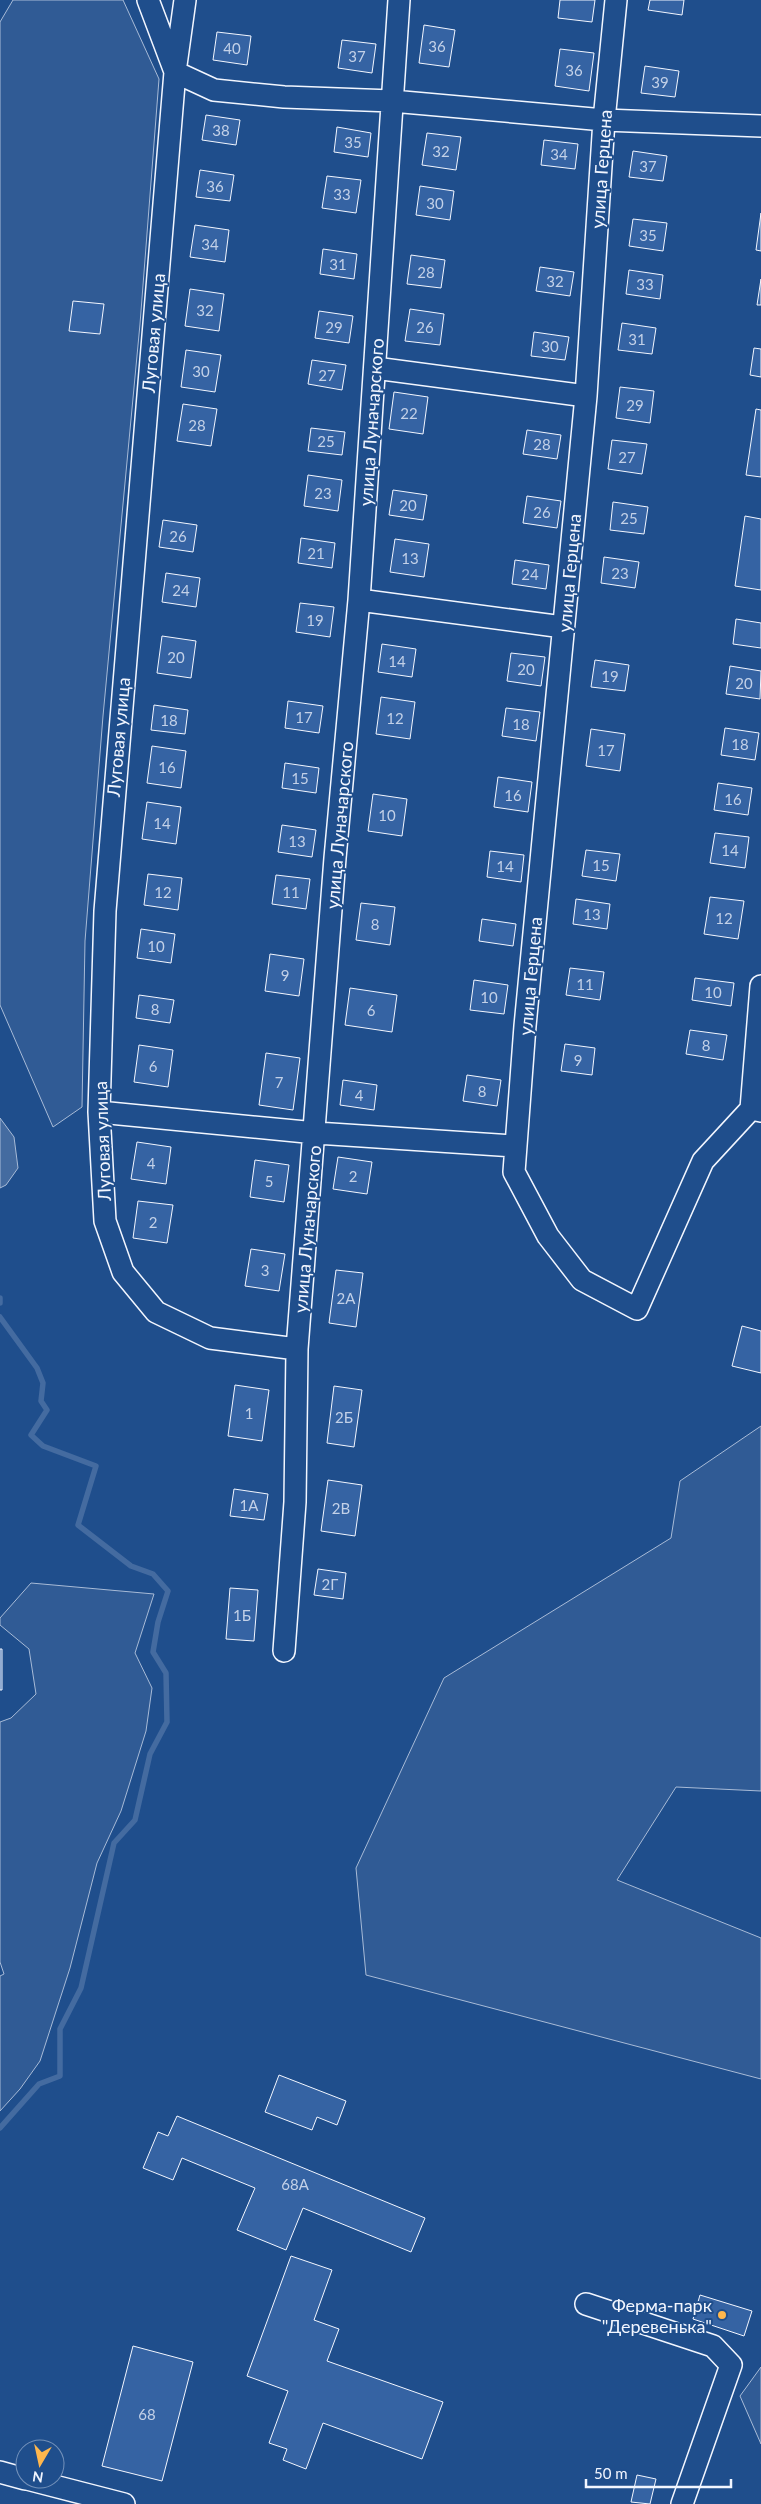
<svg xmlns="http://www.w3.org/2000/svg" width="761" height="2504" viewBox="0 0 761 2504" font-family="Lato,sans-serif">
  <rect width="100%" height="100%" fill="#1f4e8c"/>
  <!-- green -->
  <path fill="#305b95" stroke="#a8bbd7" d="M13 0H123L159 79 140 324 103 716 85 941 82 1107 53 1127 0 1005V22Z
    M761 1426V1791L676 1787 617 1880 761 1938V2079L366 1975 356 1868 444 1678 671 1538 680 1481Z
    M31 1583 154 1594 135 1653 152 1688 146 1731 121 1811 97 1863 70 1968 40 2061 20 2089 0 2111V1976L4 1974 0 1962V1722L11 1718 36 1694 29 1649 0 1625V1618Z
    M761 2367V2444L740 2396Z"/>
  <!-- water -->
  <path fill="#446ba0" stroke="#a8bbd7" d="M0 1118 14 1137 18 1168 6 1185 0 1188Z"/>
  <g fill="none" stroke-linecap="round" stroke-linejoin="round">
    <!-- stream -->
    <path stroke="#446ba0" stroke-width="5.5" d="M0 1298V1303
      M0 1317 37 1368 43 1383 41 1401 47 1410 31 1435 43 1446 96 1466 78 1525 131 1566 153 1574 168 1591 158 1622 153 1652 166 1673 167 1722 150 1754 135 1820 114 1843 81 1988 60 2029V2076L39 2084 0 2128"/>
  </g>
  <!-- building -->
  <path fill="#3563a3" stroke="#f2f6ff" d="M560 0H595L592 22 558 18Z
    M650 0H684L682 15 648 10Z
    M424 25 455 30 449 67 419 63Z
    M217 32 251 36 247 65 213 60Z
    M342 40 376 44 372 73 338 68Z
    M560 49 594 53 589 91 555 86Z
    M645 66 679 71 675 97 641 93Z
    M206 115 240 120 236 145 202 140Z
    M337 127 371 133 368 157 334 152Z
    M427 133 461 137 456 170 422 165Z
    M544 140 578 144 575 169 541 165Z
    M633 151 667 156 663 181 629 177Z
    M200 170 234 175 230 201 196 197Z
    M327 176 361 180 356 213 322 208Z
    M420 186 454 191 450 220 416 215Z
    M761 213V251L756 250Z
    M633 219 667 223 663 251 629 246Z
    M195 225 229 230 225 262 190 257Z
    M323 249 357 254 354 279 320 274Z
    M411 255 445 260 441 288 407 284Z
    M540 267 574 272 570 296 536 291Z
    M629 270 663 275 660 299 626 294Z
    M761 279V305H757Z
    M190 289 224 294 219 331 185 326Z
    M73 301 104 304 100 334 69 331Z
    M410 309 444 314 440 345 405 341Z
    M319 311 353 316 349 343 315 338Z
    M622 323 656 328 652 354 618 350Z
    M534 332 569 337 565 360 531 356Z
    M754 348 761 349V377L750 375Z
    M186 350 221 355 215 392 181 387Z
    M312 360 346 365 342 390 308 384Z
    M620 387 654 391 650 423 616 418Z
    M394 392 428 397 423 434 389 429Z
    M183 404 217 409 211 446 177 441Z
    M756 409 761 410V477L746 475Z
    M311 428 345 432 342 455 308 451Z
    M527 430 561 435 557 459 523 454Z
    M612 440 647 444 642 474 608 469Z
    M308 475 342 480 338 511 304 506Z
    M393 490 427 495 423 520 389 515Z
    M527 496 561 501 557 528 523 523Z
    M613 502 648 507 644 534 610 530Z
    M745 516 761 519V590L735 586Z
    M163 520 197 525 193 552 159 547Z
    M301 538 335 543 332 568 298 563Z
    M395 539 429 544 424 577 390 572Z
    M604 557 639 562 635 588 601 583Z
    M515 560 549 565 546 589 512 584Z
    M166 573 200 578 196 607 162 602Z
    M300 603 334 607 330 637 296 632Z
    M736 619 761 623V648L733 644Z
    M162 636 196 641 191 678 157 673Z
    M382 644 416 649 412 677 378 672Z
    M511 653 545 657 541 686 507 681Z
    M595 660 629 665 625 691 591 687Z
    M730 666 761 671 760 699 726 694Z
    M381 697 415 702 410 739 376 734Z
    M288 701 323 706 319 733 285 728Z
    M154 705 188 710 185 734 151 730Z
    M506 708 540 712 536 741 502 736Z
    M725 728 759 733 755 760 721 755Z
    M591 729 625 734 620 771 586 766Z
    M152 746 186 751 181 788 147 783Z
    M285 763 319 768 316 793 282 788Z
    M498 777 532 782 528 812 494 807Z
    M718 783 752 788 748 815 714 810Z
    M373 794 407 799 402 836 368 831Z
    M147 802 181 807 176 844 142 839Z
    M282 825 316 830 312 857 278 852Z
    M715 833 749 837 745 868 710 863Z
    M586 850 620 854 616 881 582 876Z
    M490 851 524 855 521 882 487 877Z
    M148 874 182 878 178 910 144 905Z
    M276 875 310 879 306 909 272 904Z
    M710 897 744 901 738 939 704 934Z
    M576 899 610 904 607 929 573 924Z
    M361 903 395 907 390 945 356 940Z
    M482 919 516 924 513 946 479 941Z
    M141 929 175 934 171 963 137 958Z
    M270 954 304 959 299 996 265 991Z
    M570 968 604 972 600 1000 566 995Z
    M695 978 734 983 731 1006 692 1000Z
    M474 980 508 985 504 1014 470 1010Z
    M350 988 397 995 392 1032 345 1025Z
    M139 995 174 1000 170 1023 136 1018Z
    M690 1030 727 1035 723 1060 686 1054Z
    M565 1044 595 1048 592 1075 561 1071Z
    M139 1045 173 1050 168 1087 134 1082Z
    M266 1053 300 1058 293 1110 259 1105Z
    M467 1075 501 1080 497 1106 463 1101Z
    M343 1080 377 1085 374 1110 340 1105Z
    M137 1142 171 1147 166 1184 131 1179Z
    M338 1157 372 1162 367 1194 333 1189Z
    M255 1160 289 1165 284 1202 250 1197Z
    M138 1201 173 1205 167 1243 133 1238Z
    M251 1249 285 1254 279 1291 245 1286Z
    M336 1270 363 1273 356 1327 329 1323Z
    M742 1326 761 1331V1373L732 1366Z
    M235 1385 269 1390 262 1441 228 1436Z
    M334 1386 362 1390 354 1447 327 1443Z
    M328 1480 362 1485 355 1536 321 1531Z
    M234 1489 268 1494 264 1520 230 1516Z
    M318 1569 346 1573 343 1599 314 1595Z
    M230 1588 258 1590 254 1641 226 1639Z
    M0 1649H2V1690H0Z
    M279 2075 346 2101 337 2125 317 2117 312 2130 265 2112Z
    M177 2116 425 2218 411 2252 303 2208 286 2250 237 2230 255 2188 182 2158 173 2180 143 2168 158 2132 168 2136Z
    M291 2256 332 2270 314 2320 339 2329 327 2361 443 2402 422 2459 323 2423 306 2469 283 2460 287 2449 269 2443 288 2391 247 2376Z
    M700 2295 752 2311 744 2336 693 2319Z
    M133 2346 193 2362 162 2481 102 2466Z
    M637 2475 656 2479 650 2504 631 2502Z"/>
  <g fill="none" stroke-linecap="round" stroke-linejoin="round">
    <defs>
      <path id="minor" d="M148 0 174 69
        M185 0 175 72 105 911 99 1112 105 1221 123 1272 156 1312 210 1338 297 1349
        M616 0 604 120 586 396 525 1026 514 1172 548 1236 582 1280 637 1309 703 1161 751 1109
        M175 72 214 90 284 97 392 101 604 120 761 126
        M375 368 586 396
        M359 600 563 627
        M761 986 751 1109 761 1111
        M99 1112 316 1133 515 1146
        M284 1651 295 1502 297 1349 335 858 359 600 399 0
        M586 2304 713 2346 731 2365 682 2504
        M0 2472 25 2479
        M27 2479 124 2504"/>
    </defs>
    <!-- minor casing -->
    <use href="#minor" stroke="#f2f6ff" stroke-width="24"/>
    <!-- minor -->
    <use href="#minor" stroke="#1f4e8c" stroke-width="21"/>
  </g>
  <!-- markers -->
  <circle fill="#ffb74d" stroke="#1f4e8c" stroke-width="2" cx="722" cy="2315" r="5"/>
  <g text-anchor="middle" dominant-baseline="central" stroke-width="4" stroke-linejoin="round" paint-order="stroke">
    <!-- number labels -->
    <g font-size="15" fill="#c3d1e8">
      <text x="437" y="46">36</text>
      <text x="232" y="48">40</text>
      <text x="357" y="56">37</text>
      <text x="574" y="70">36</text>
      <text x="660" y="82">39</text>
      <text x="221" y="130">38</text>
      <text x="353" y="142">35</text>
      <text x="441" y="151">32</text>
      <text x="559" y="154">34</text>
      <text x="648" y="166">37</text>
      <text x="215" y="186">36</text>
      <text x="342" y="194">33</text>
      <text x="435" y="203">30</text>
      <text x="648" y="235">35</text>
      <text x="210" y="244">34</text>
      <text x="338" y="264">31</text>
      <text x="426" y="272">28</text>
      <text x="555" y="281">32</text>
      <text x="645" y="284">33</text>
      <text x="205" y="310">32</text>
      <text x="334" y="327">29</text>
      <text x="425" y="327">26</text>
      <text x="637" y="339">31</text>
      <text x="550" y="346">30</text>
      <text x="201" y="371">30</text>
      <text x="327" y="375">27</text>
      <text x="635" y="405">29</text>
      <text x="409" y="413">22</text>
      <text x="197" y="425">28</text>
      <text x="326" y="441">25</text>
      <text x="542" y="444">28</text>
      <text x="627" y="457">27</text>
      <text x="323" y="493">23</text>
      <text x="408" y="505">20</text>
      <text x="542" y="512">26</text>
      <text x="629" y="518">25</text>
      <text x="178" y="536">26</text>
      <text x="316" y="553">21</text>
      <text x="410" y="558">13</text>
      <text x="620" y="573">23</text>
      <text x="530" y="574">24</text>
      <text x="181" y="590">24</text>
      <text x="315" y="620">19</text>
      <text x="176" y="657">20</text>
      <text x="397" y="661">14</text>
      <text x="526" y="669">20</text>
      <text x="610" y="676">19</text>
      <text x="744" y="683">20</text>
      <text x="304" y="717">17</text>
      <text x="395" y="718">12</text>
      <text x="169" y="720">18</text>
      <text x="521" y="724">18</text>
      <text x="740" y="744">18</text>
      <text x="606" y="750">17</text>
      <text x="167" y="767">16</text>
      <text x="300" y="778">15</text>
      <text x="513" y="795">16</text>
      <text x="733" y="799">16</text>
      <text x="387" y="815">10</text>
      <text x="162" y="823">14</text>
      <text x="297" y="841">13</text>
      <text x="730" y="850">14</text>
      <text x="601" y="865">15</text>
      <text x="505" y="866">14</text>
      <text x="163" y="892">12</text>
      <text x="291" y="892">11</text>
      <text x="592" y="914">13</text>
      <text x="724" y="918">12</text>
      <text x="375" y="924">8</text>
      <text x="156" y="946">10</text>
      <text x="285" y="975">9</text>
      <text x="585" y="984">11</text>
      <text x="713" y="992">10</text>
      <text x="489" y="997">10</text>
      <text x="155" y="1009">8</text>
      <text x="371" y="1010">6</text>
      <text x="706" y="1045">8</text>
      <text x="578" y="1060">9</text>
      <text x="153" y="1066">6</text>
      <text x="279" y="1082">7</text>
      <text x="482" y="1091">8</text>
      <text x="359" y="1095">4</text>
      <text x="151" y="1163">4</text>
      <text x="353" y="1176">2</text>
      <text x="269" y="1181">5</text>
      <text x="153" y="1222">2</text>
      <text x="265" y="1270">3</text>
      <text x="346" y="1298">2А</text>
      <text x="249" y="1413">1</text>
      <text x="344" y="1417">2Б</text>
      <text x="249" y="1505">1А</text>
      <text x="341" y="1508">2В</text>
      <text x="330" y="1584">2Г</text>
      <text x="242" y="1615">1Б</text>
      <text x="295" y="2184">68А</text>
      <text x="147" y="2414">68</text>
    </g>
    <!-- street labels -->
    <g font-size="18" fill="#f2f6ff" stroke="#1f4e8c">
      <text transform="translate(601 169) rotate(-86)">улица Герцена</text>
      <text transform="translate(153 333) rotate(-85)">Луговая улица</text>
      <text transform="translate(371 422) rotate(-86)">улица Луначарского</text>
      <text transform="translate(569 573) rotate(-85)">улица Герцена</text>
      <text transform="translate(118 737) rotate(-85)">Луговая улица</text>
      <text transform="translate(339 825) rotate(-85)">улица Луначарского</text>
      <text transform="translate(530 976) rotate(-85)">улица Герцена</text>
      <text transform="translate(102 1141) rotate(-92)">Луговая улица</text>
      <text transform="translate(307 1229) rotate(-85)">улица Луначарского</text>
    </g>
    <!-- poi labels -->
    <g font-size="18" fill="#f2f6ff" stroke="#1f4e8c" text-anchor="end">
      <text x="712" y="2305">Ферма-парк<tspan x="712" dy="21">"Деревенька"</tspan></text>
    </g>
  </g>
  <!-- north arrow -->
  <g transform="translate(40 2464) rotate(189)"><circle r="24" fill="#1f4e8c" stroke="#7391ba"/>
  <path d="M0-4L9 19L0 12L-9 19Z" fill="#ffb74d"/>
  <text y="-8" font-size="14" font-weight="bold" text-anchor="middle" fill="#f2f6ff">N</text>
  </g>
  <!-- scale -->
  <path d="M586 2479v8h145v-8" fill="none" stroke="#f2f6ff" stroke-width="2.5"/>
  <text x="594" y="2479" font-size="15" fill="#f2f6ff" stroke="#1f4e8c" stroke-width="4" paint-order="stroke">50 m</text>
</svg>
